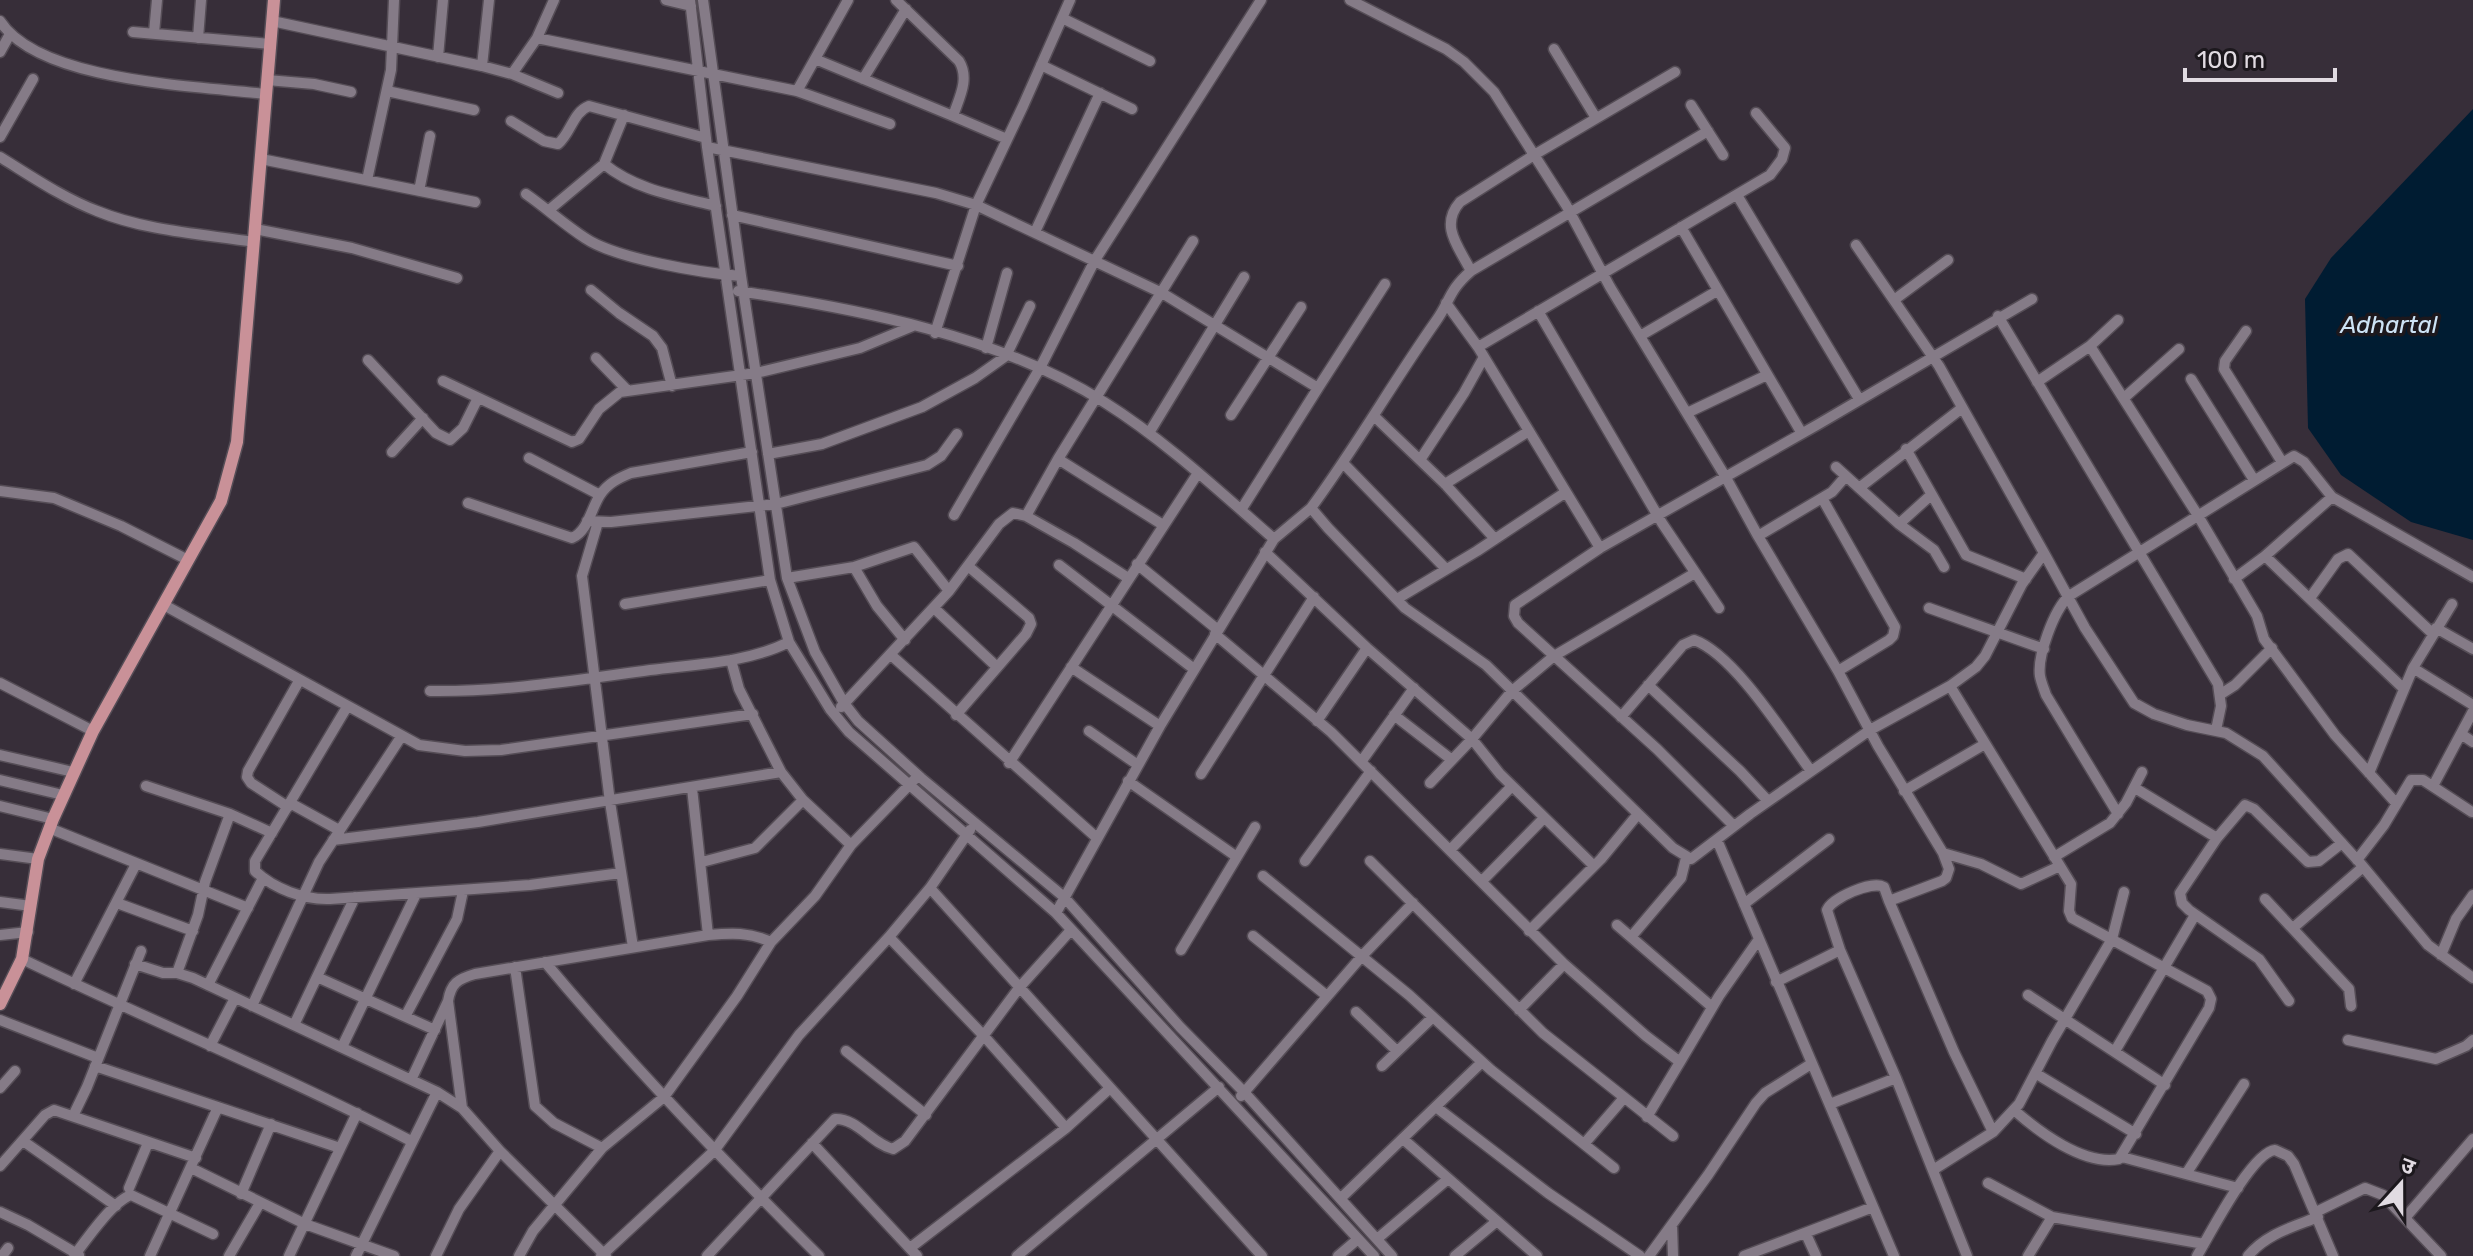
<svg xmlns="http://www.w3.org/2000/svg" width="2473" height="1256" viewBox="0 0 2473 1256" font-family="Rubik,'Noto Sans Devanagari',sans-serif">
  <rect width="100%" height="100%" fill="#372e39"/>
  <!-- water -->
  <path fill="#001c32" d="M2473 109V540L2411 522 2341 475 2308 428 2305 299 2331 258Z"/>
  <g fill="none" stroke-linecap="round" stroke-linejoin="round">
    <defs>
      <path id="minor" d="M666 0 691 6
        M690 0 707 147 770 580 789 642 830 709 849 732 1056 913 1374 1256
        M703 0 741 276 787 578 815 652 844 703 858 721 921 778 1064 897 1180 1027 1244 1092 1392 1256
        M896 0 959 61C970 79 959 98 953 116L1007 139
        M1350 0 1446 49 1464 62 1494 92 1566 205 1610 287 1725 476 1758 536 1838 671 1878 746 1943 853 1949 869 1946 878 1942 881 1889 901 1884 887C1872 880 1832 898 1827 910L1840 950 1896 1078 1967 1256
        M1062 18 1150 61
        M0 21C39 82 198 86 266 94
        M272 21 482 66 512 74 558 93
        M133 32 270 44
        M154 33 157 0
        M198 38 201 0
        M537 38 797 91 890 124
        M1554 49 1596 118
        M0 52 10 34
        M438 57 443 0
        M815 59 953 116
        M1041 65 1132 109
        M482 66 489 0
        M512 74 537 38 554 0
        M863 79 906 9
        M267 80 314 84 351 92
        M387 91 474 110
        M797 91 848 0
        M1691 105 1723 155
        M511 121 544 141 558 144C571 133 573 112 589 106L706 138
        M0 137 33 79
        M707 147 936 193 976 205 1162 293 1318 388 1241 510
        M0 157C31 176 63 198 97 211 146 231 202 234 254 242
        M261 159 475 202
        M604 164C636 190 676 196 716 206
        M367 180 391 70 394 0
        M419 191 430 136
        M526 194C546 208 565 225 585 238 616 259 703 273 741 276
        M1737 195 1859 399
        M549 210 604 164 624 115
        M732 215 958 266
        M1681 227 1801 432
        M255 229 352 248 457 278
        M1035 232 1100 93
        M1856 245 1939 366 2044 553
        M1471 271C1459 247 1439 226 1460 202L1534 155 1675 72
        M591 290 619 313 653 336 662 348 672 386
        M738 291C859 309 999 336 1104 402 1166 441 1219 491 1274 539L1160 726 1056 913
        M1894 300 1948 260
        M1446 303 1478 347 1600 548
        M1538 311 1662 523 1719 608
        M1998 316 2218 684 2221 706 2216 730
        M2246 331 2225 361 2224 369 2282 462
        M935 333 976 205 1023 106 1070 0
        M1640 336 1717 291
        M2090 346 2197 514 2257 616 2264 639 2335 735 2396 803
        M1478 347 1770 175 1782 159 1785 148 1756 113
        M986 348 1007 273
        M596 358 627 390
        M368 360 436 433 450 440 463 428 478 398
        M2191 379 2254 480
        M443 381 572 442 579 439 599 409 620 392 756 373 860 348 913 326
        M2037 382 2090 346 2118 320
        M1318 388 1385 284
        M2124 398 2179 349
        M1687 413 1767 375
        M1231 415 1301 307
        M1374 416 1445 484 1495 539
        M1149 433 1244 277
        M1906 449 1966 555 2026 579
        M392 452 423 418
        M768 454 822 444 922 407 975 378 1006 356 1030 306
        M529 458 600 495
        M1058 459 1163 525
        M1420 460 1464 393 1484 357
        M1344 464 1446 569
        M1836 467 1899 524 1934 550 1944 567
        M1445 484 1529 431
        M1859 488 1962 408
        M0 491 54 498 121 526 188 560
        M1822 498 1895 627 1893 636 1889 640 1838 671
        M468 503 572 538C588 531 591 509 600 495 608 483 619 478 631 473L752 452
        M1311 508C1356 447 1393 382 1436 321 1451 300 1448 291 1471 271L1708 131
        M954 515 1040 368 1095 260 1261 0
        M1026 516 1074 543 1128 578
        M587 521 611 522 776 504 927 465 941 456 957 434
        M598 522 582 576 610 802 633 947
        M1899 524 1931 495
        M1758 536 1832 492 1846 476
        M1274 539 1311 508 1328 528 1405 608 1486 665 1673 848 1691 859 1750 814 1870 730 1950 686 1976 667 1985 656 2022 584 2044 553 2085 628 2134 703 2154 714 2187 725 2226 733 2263 756 2360 863 2428 945 2473 978
        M1265 552 1367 648 1472 739 1500 774 1594 866
        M2265 556 2404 689
        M1137 564 1218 630
        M1059 565 1194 669
        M854 567 877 606 905 640
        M787 578 854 567 914 547 949 591
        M2234 579 2265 556 2332 497
        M2310 598 2338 559 2348 554 2432 633
        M1397 599 1477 551 1566 492
        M625 604 770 580
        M164 605 419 745 465 751 501 750 753 714
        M934 608 997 667
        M1929 608 2044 649
        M2436 628 2473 649
        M1215 634 1331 732 1564 964 1646 1036 1680 1062 1719 996 1759 939
        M891 655 1097 838
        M731 660 739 689 781 772 803 800 851 845
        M1071 667 1160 726
        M2413 668 2473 705
        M0 683 93 731
        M1648 685 1740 771 1768 801
        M1950 686 2071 884 2069 911 2072 918 2207 991 2211 999 2209 1008 2119 1159C2084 1166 2039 1132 2014 1110
        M430 691C506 692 576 680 650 670 696 664 747 663 789 642
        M2221 694 2235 685 2272 648
        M347 707 255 861V871C274 889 304 900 330 899L530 885 621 873
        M841 707 949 591 999 524 1013 513 1026 516 1058 459 1193 241
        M956 715 1026 634 1031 624 1029 618 968 566
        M1394 715 1452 760
        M1621 717 1683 645 1694 640C1734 654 1785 736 1811 771
        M1317 721 1367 648
        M1089 731 1138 765
        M2461 734 2473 742
        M0 755 73 772
        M1361 762 1414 688
        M1009 763 1198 473
        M2369 773 2413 668 2452 604
        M1201 774 1314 597
        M0 780 63 795
        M1128 781 1237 857
        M1430 783 1472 739 1512 691 1554 656 1695 573
        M146 786 230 814 272 833
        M2433 786 2473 711
        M692 788 708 935
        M2135 788 2217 838
        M1904 791 1985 744
        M290 803 339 830
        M0 806 53 819
        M288 807 251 783 247 777 248 771 299 681
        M2118 814 2046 695C2044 689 2041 682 2040 676 2037 656 2054 610 2069 596L2294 456 2304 462 2332 497 2473 577
        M1734 826 1657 749 1518 623 1514 616 1515 605 1600 548 1817 425 2032 299
        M49 828 248 908
        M333 840 478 822 781 772
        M1717 840 1894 1256
        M1451 849 1512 786
        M1943 853 1981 864 2021 884 2060 866
        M0 854 38 859
        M2054 857 2110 823 2126 803 2142 772
        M2357 860 2384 825 2411 780H2423L2472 812
        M1305 861 1371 771
        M1370 861 1543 1033 1673 1136
        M702 862 755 848 803 800
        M1263 876 1409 995 1491 1070 1614 1168
        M1482 881 1544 818
        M930 888 1262 1256
        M2265 899 2349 989 2351 1006
        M1889 901 1954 1052 1993 1132
        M0 902 31 906
        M117 903 193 931
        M1744 904 1829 839
        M1617 925 1712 1007
        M2293 928 2363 867
        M1529 931 1601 859 1638 814
        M0 935 28 932
        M1253 936 1327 996
        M889 937 983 1035 1066 1128
        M1631 937 1681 878 1686 858
        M1181 950 1255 827
        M2441 955 2456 919 2473 895
        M22 959C151 1021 284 1075 411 1141
        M545 962C631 1065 724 1161 819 1256
        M135 964 163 973H177L193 978 437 1092 462 1108 500 1151 606 1256
        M515 967 535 1106 554 1123 602 1148
        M177 973 198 915 205 882 230 814
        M317 977 435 1030
        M1776 982 1840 950
        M74 984 136 864
        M208 985 263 878
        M2028 995 2165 1085
        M2289 1001 2259 959 2189 910 2182 903 2180 893 2217 838 2245 805 2254 809 2308 862 2319 861 2342 843
        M252 1006 319 862 401 737
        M1519 1010 1564 964
        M1356 1012 1397 1051
        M406 1015 457 919 463 891
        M0 1020 98 1058
        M294 1025 355 897
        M2348 1040 2436 1059 2466 1046 2473 1040
        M210 1046 235 998
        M342 1047 416 894
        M846 1051 926 1115
        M2115 1051 2195 915
        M95 1066 340 1148
        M1382 1066 1433 1017
        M2035 1073 2136 1134
        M412 1078 448 1001
        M0 1088 15 1071
        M1241 1096 1362 956 1413 903
        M1830 1104 1896 1078
        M1436 1107 1548 1193 1640 1256
        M462 1108 448 1001C451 983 458 979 475 974L708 935C732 933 749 932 771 942
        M73 1116 87 1087 141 951
        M1647 1117 1680 1062
        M1403 1139 1537 1256
        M23 1141 116 1206
        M812 1143 917 1256
        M1584 1144 1623 1099
        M2122 1157 2238 1188
        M0 1166 45 1115 54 1110 196 1158
        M191 1168 305 1224 394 1256
        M1933 1170 1993 1132 2019 1104 2052 1041 2112 939 2124 892
        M2186 1174 2244 1084
        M1988 1183 2052 1217 2204 1244
        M129 1188 148 1143
        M241 1194 271 1124
        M1341 1198 1482 1062
        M0 1212 28 1225 79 1255
        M2316 1212 2365 1188 2383 1195 2441 1256
        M2405 1218 2473 1139
        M1672 1225 1673 1256
        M1806 1234 1816 1256
        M1377 1239 1448 1179
        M910 1248 1066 1128 1109 1089
        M2 1256 8 1248
        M74 1256C86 1240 113 1201 131 1195L213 1234
        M150 1256 218 1107
        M229 1256 260 1203
        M289 1256 357 1113
        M356 1256 437 1092
        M436 1256 459 1209 500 1151
        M519 1256 533 1231 602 1148 664 1097 737 996 771 942 815 896 851 845 914 780
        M601 1256 714 1151 799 1035 889 937 930 888 970 830
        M707 1256 835 1119C857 1118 872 1144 893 1149L905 1141 1019 988 1071 930
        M1017 1256 1219 1087
        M1338 1256 1358 1239
        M1455 1256 1497 1221
        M1649 1256 1708 1175 1756 1103 1765 1093 1811 1064
        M1744 1256 1873 1207
        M2028 1256 2052 1217
        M2197 1256C2210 1234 2252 1152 2275 1150L2288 1156 2294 1164 2333 1256
        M2248 1256C2266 1234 2293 1227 2318 1217"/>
      <path id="major" d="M0 1004 22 959 38 859 53 819 93 731 221 501 237 442 274 0"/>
    </defs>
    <!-- minor casing -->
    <use href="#minor" stroke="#554d56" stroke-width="13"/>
    <!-- major casing -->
    <use href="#major" stroke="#554d56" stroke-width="15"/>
    <!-- minor -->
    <use href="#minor" stroke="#857b87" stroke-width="10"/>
    <!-- major -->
    <use href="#major" stroke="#c99198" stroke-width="12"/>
  </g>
  <g text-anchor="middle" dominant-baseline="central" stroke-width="7" stroke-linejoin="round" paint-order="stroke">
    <!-- water labels -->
    <g font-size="24" font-style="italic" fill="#cde3f5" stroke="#1c181d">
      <text x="2389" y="325">Adhartal</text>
    </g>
  </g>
  <!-- north arrow -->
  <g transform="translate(2401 1184) rotate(21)" stroke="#1c181d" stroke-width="6" paint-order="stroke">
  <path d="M0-6L14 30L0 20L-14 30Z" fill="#e1dbe2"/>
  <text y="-12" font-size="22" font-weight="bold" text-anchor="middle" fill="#e1dbe2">उ</text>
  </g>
  <!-- scale -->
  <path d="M2185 68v12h150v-12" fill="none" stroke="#e1dbe2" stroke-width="4"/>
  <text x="2197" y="68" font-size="24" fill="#e1dbe2" stroke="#1c181d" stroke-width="6" paint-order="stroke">100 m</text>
</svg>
